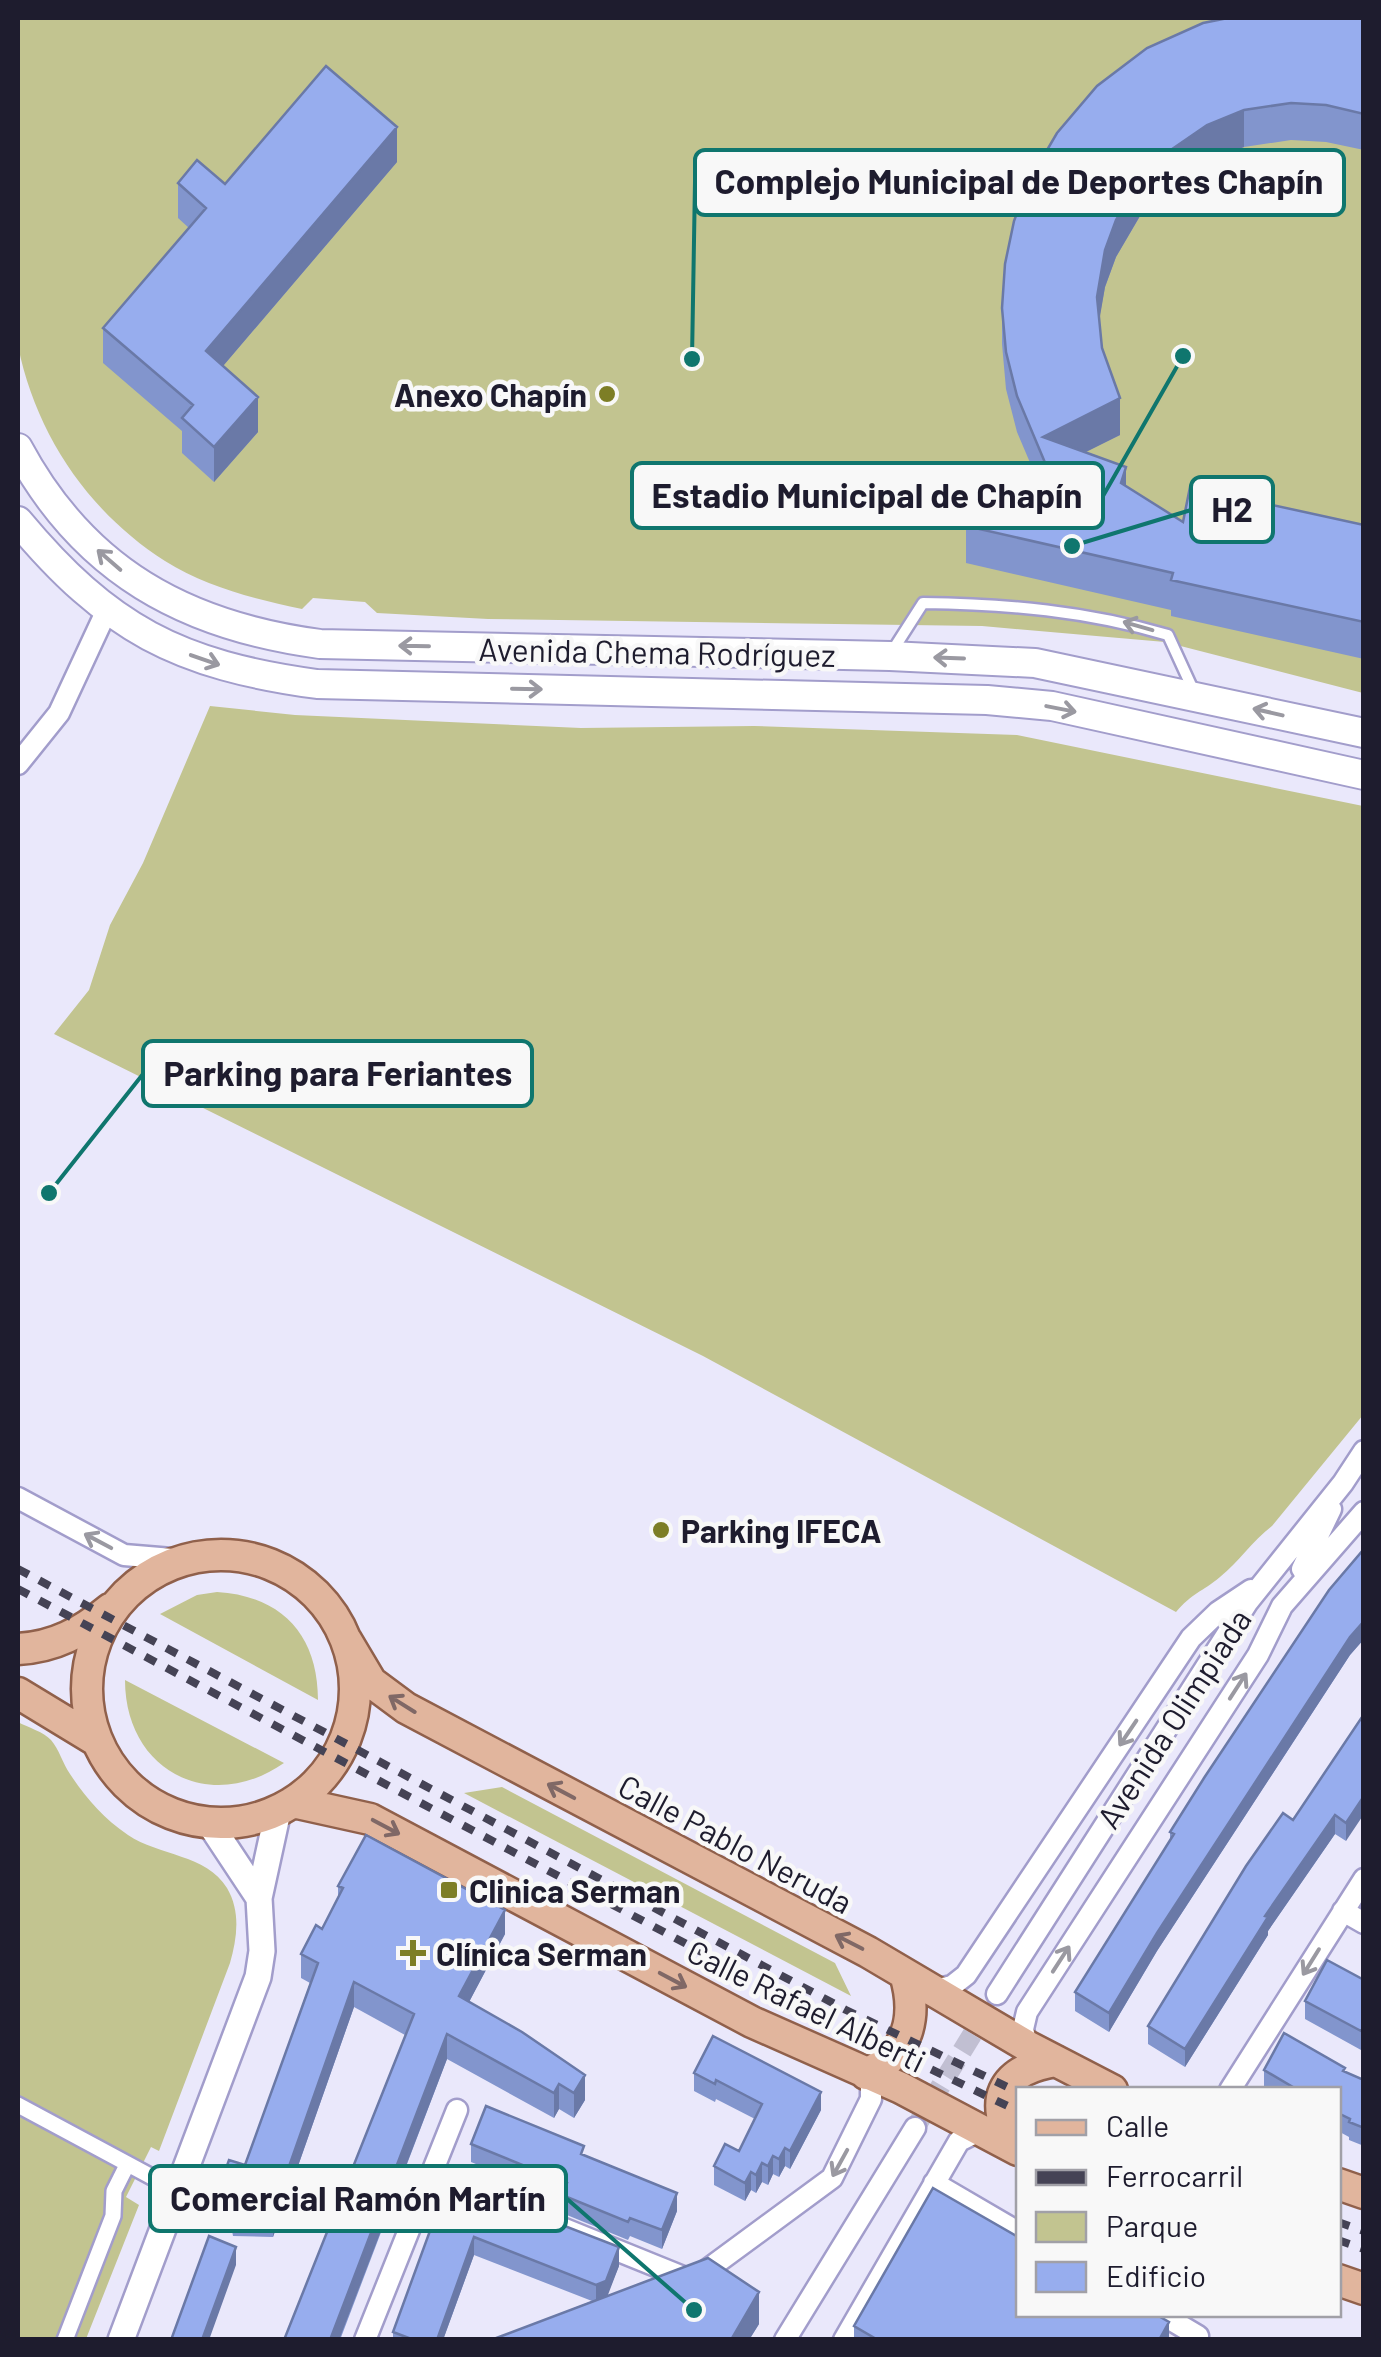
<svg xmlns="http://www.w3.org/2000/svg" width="1381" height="2357" viewBox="0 0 1381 2357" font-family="Barlow,sans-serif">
  <rect width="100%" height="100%" fill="#eae8fb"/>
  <!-- green -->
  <path fill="#c2c490" d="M18 18H1363V693L1165 642 982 626 488 619 377 613 365 602 313 598 302 609C255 599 206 587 165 561 88 512 36 434 18 346Z
    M210 706 295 715 581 728 754 726 1017 735 1363 806V1415L1272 1526C1252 1541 1239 1562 1220 1577 1202 1592 1192 1593 1176 1612L703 1356 54 1034 89 990 110 925 143 863Z
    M217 1592C282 1596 318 1635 318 1700L160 1614 197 1595Z
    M125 1680 284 1763C209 1815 125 1770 125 1680Z
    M18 1722C27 1727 44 1732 51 1740 59 1749 63 1764 70 1774 86 1798 103 1818 128 1835 159 1856 206 1854 227 1888 241 1912 237 1938 230 1963L159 2151 151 2147 126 2197 139 2205 86 2339H18Z
    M502 1787 835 1963 851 1996 464 1793Z"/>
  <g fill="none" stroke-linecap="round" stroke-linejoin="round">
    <!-- minor-tunnel -->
    <path stroke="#c1bfd2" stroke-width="20" stroke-dasharray="20 10" stroke-linecap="butt" d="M915 2128 997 1994"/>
    <defs>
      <path id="service" d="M891 653 923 603C1007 604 1087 611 1168 635L1195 694"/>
      <path id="pedestrian" d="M18 2105 178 2191
        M65 2340 113 2216 114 2191 127 2165"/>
      <path id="minor" d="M18 764 59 713 106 612
        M18 1498 124 1555 184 1560
        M1302 1569 1331 1509
        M1343 1911 1364 1923
        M934 1990 952 1986 966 1975 1191 1638 1218 1612 1251 1590
        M997 1994 1247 1603 1343 1483 1364 1451
        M1027 2046 1023 2029 1027 2012 1258 1655 1282 1606 1364 1512
        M1230 2090 1364 1879
        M431 2175 693 2281
        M934 2183 1018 2232
        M696 2278 832 2178 871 2099V2086L866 2074
        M1161 2314 1198 2336 1196 2340
        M365 2340 457 2110
        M785 2340 915 2128
        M844 2340 959 2141 981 2130"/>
      <path id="tertiary" d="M210 1824 259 1898
        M121 2340 258 1977 262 1951 259 1898 278 1811"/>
      <path id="secondary" d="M18 448C84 571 185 626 320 644L890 656 1035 663 1364 733
        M18 521C108 629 178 665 317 684L987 700 1052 706 1364 775"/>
      <path id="primary" d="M87 1689a134 134 0 1 1 268 0a134 134 0 1 1-268 0Z
        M346 1640 371 1682 406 1708 868 1952 1027 2046 1112 2090
        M18 1649C55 1647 82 1632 110 1609
        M18 1693 97 1741
        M293 1802 370 1819 752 2022 901 2088 1018 2150
        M866 2074C909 2054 918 2017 905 1974
        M1017 2149C987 2102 1000 2070 1056 2061
        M1338 2184 1364 2193
        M1338 2280 1364 2289"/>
    </defs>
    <!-- service casing -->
    <use href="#service" stroke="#a29dcb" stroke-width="15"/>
    <!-- pedestrian casing -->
    <use href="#pedestrian" stroke="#a29dcb" stroke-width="20"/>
    <!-- minor casing -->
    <use href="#minor" stroke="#a29dcb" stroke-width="25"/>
    <!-- tertiary casing -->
    <use href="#tertiary" stroke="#a29dcb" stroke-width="30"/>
    <!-- secondary casing -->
    <use href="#secondary" stroke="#a29dcb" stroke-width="32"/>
    <!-- primary casing -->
    <use href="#primary" stroke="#90604b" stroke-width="35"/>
    <!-- service -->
    <use href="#service" stroke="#fff" stroke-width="10"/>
    <!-- pedestrian -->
    <use href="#pedestrian" stroke="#fff" stroke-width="15"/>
    <!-- minor -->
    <use href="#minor" stroke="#fff" stroke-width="20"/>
    <!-- tertiary -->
    <use href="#tertiary" stroke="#fff" stroke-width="25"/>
    <!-- secondary -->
    <use href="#secondary" stroke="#fff" stroke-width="28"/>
    <!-- primary -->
    <use href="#primary" stroke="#e1b59d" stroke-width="30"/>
    <!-- rail -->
    <path stroke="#454355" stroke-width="8" stroke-dasharray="12 12" stroke-linecap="butt" d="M18 1569 846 2010 1018 2092
      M18 1589 839 2025 1018 2111
      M1338 2222 1364 2231
      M1338 2240 1364 2249"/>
  </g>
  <!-- wall -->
  <path fill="#8295cd" d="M1364 18V150L1326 142 1291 140 1244 147 1207 161 1165 190 1140 216 1116 257 1105 287 1099 319 1102 348 1120 435 1085 452 1126 486 1183 522 1364 525V659L1171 616V610L966 563V526L1034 472 1017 432 1006 389 1002 344V308L1005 264Z
    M397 162 223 366 258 432 214 482 182 453V431L103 363V328L189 228 178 218V183L225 184Z
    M1364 1549V1639L1350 1655 1157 1951 1109 2032 1075 2011V1992L1170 1840V1832Z
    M1364 1714 1346 1841 1335 1834 1268 1931V1935L1185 2067 1148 2044V2026L1293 1820Z
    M338 1886 505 1934 469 2002 585 2100 574 2118 559 2109 554 2118 447 2059 340 2340H284L405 2035 354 2007 273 2237 233 2236 229 2214 220 2210V2185L245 2165 310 1983 301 1978V1954L322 1929 338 1898Z
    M1364 1980 1361 2050 1305 2019V2001Z
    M1264 2070 1345 2072 1364 2080V2146L1349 2140V2137L1338 2131V2090H1266L1264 2088Z
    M694 2073 821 2110 790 2169 785 2166 779 2177 773 2174 768 2185 762 2182 756 2193 751 2190 745 2201 714 2185V2166L739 2151 755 2119 716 2099 715 2102 694 2091Z
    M471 2144 584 2155 677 2211 662 2249 630 2236 628 2240 562 2213V2199L471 2162Z
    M446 2187 619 2266 607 2295 759 2324 749 2340H491L592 2301 474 2255 443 2340H393V2332Z
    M854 2326 1169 2340H854Z"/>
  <!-- shaded-wall -->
  <path fill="#6a79a7" d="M1244 110V147L1207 161 1165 190 1140 216 1116 257 1105 287 1097 334V297L1105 250 1116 220 1140 180 1165 154 1207 125Z
    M397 127V162L206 386V351Z
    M258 397V432L214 482V447Z
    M1120 398V435L1046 472 1043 437Z
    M1126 467V504L1121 483Z
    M1364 1621V1639L1350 1655 1157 1951 1109 2032V2013L1157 1933 1350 1637Z
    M1364 1796V1814L1346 1841V1823Z
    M1335 1815V1834L1268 1931V1935L1185 2067V2049L1265 1916Z
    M505 1910V1934L459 2021V1996Z
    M354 1982V2007L273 2237V2212Z
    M1364 2027V2045L1361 2050V2031Z
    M447 2034V2059L339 2340H330Z
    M585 2075V2100L574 2118V2093Z
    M559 2084V2109L554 2118V2093Z
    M821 2092V2110L790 2169V2151Z
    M785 2148V2166L779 2177V2159Z
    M773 2156V2174L768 2185V2166Z
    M762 2163V2182L756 2193V2175Z
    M751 2172V2190L745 2201V2183Z
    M677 2193V2211L662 2249V2230Z
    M474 2237V2255L443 2340H437Z
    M236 2247V2265L209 2340H202Z
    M619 2247V2266L606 2300 596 2303V2285Z
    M759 2292V2324L749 2340H731Z
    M1169 2322V2340H1159Z"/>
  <!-- building -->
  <path fill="#97adee" stroke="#6a79a7" stroke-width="2.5" d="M1228 18H1364V114L1326 105 1291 103 1244 110 1207 125 1165 154 1140 180 1116 220 1105 250 1097 297 1102 348 1120 398 1043 437 1126 467 1121 483 1183 522 1190 487 1364 525V622L1171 580 1173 573 966 526 997 490 1046 465 1017 396 1006 352 1002 308 1005 264 1014 221 1030 179 1057 133 1097 86 1147 48 1203 23Z
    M326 66 397 127 206 351 258 397 214 447 182 418 193 405 103 328 206 208 178 183 197 160 225 184Z
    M1364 1549V1621L1350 1637 1157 1933 1109 2013 1075 1992 1174 1834 1170 1832 1204 1778 1329 1590Z
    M1364 1714V1796L1346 1823 1335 1815 1265 1916 1268 1917 1185 2049 1148 2026 1246 1866 1283 1813 1293 1820Z
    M366 1835 505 1910 459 1996 522 2032 585 2075 574 2093 559 2084 554 2093 447 2034 330 2340H284L414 2014 354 1982 273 2212 233 2211 229 2189 220 2185 229 2160 245 2165 318 1963 301 1954 316 1925 322 1929 343 1888 338 1886Z
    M1327 1960 1364 1980V2027L1361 2031 1305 2001Z
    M1284 2033 1345 2068 1343 2071 1364 2080V2128L1349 2122 1350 2119 1338 2113V2090H1298L1264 2070Z
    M713 2036 821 2092 790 2151 785 2148 779 2159 773 2156 768 2166 762 2163 756 2175 751 2172 745 2183 714 2166 725 2144 739 2151 762 2104 716 2080 715 2084 694 2073Z
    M486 2106 584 2146 581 2154 677 2193 662 2230 630 2218 628 2222 562 2195 567 2183 471 2144Z
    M446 2187 550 2225 552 2221 619 2247 606 2281 596 2285 474 2237 437 2340H414L393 2332Z
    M933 2188 1018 2237V2314H1155L1169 2322 1159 2340H878L854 2326Z
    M209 2236 236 2247 202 2340H171Z
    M708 2258 759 2292 731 2340H491Z"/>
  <!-- one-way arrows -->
  <defs><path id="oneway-shaft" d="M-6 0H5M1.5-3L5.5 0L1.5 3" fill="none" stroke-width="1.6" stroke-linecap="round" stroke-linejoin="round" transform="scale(2.5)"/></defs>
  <g stroke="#9a99a1">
    <use href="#oneway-shaft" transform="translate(109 560) rotate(-139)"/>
    <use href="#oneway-shaft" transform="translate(1138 626) rotate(-164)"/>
    <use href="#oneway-shaft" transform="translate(414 646) rotate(-179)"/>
    <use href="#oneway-shaft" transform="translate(949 658) rotate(-178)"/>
    <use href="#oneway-shaft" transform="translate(205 660) rotate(19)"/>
    <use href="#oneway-shaft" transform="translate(527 689) rotate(1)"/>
    <use href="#oneway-shaft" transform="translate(1061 709) rotate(11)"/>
    <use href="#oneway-shaft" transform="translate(1268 712) rotate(-167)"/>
    <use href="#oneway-shaft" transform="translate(98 1541) rotate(-152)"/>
    <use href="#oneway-shaft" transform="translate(1238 1686) rotate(-57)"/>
    <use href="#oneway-shaft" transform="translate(1128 1733) rotate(124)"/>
    <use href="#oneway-shaft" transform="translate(1061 1959) rotate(-57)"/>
    <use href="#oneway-shaft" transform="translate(1311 1962) rotate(122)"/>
    <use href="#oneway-shaft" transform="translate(840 2163) rotate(119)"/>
  </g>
  <g stroke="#806866">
    <use href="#oneway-shaft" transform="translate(402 1704) rotate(-148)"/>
    <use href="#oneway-shaft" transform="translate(561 1791) rotate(-152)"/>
    <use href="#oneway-shaft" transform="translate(386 1827) rotate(28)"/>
    <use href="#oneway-shaft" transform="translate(849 1942) rotate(-153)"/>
    <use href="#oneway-shaft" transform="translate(673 1980) rotate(28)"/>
  </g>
  <!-- markers -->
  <g fill="#7d7e26" stroke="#f8f8f8" stroke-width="4">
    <circle cx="607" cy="394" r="10"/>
    <circle cx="661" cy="1530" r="10"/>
    <rect x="439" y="1880" width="20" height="20" rx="5"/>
    <path d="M408 1938h10v10h10v10h-10v10h-10v-10h-10v-10h10z"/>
  </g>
  <g text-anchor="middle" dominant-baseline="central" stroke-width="9" stroke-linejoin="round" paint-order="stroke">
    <!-- poi labels -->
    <g font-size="32" font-weight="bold" fill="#1e1c2e" stroke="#f8f8f8" text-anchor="start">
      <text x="587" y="394" text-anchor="end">Anexo Chapín</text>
      <text x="681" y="1530">Parking IFECA</text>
      <text x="469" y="1890">Clinica Serman</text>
      <text x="436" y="1953">Clínica Serman</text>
    </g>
    <!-- street labels -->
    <g font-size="32" fill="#1e1c2e" stroke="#f8f8f8">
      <text transform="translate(657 651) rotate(1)">Avenida Chema Rodríguez</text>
      <text transform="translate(1173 1718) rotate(-57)">Avenida Olimpiada</text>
      <text transform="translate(736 1843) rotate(28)">Calle Pablo Neruda</text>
      <text transform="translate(807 2005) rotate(26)">Calle Rafael Alberti</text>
    </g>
  </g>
  <!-- callouts -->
  <path fill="none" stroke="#0f766e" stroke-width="4" d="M692 359L695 182M1183 356L1103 496M1072 546L1191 510M49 1193L143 1074M694 2310L566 2198"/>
  <g fill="#0f766e" stroke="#f8f8f8" stroke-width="4">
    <circle cx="692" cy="359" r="10"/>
    <circle cx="1183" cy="356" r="10"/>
    <circle cx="1072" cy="546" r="10"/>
    <circle cx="49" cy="1193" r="10"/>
    <circle cx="694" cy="2310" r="10"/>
  </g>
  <g fill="#f8f8f8" stroke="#0f766e" stroke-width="4">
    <rect x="695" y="150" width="649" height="65" rx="10"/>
    <rect x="632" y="463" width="471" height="65" rx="10"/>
    <rect x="1191" y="477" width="82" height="65" rx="10"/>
    <rect x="143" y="1041" width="389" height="65" rx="10"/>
    <rect x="150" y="2166" width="416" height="65" rx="10"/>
  </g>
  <g font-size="35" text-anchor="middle" font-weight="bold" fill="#1e1c2e">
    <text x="1019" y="194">Complejo Municipal de Deportes Chapín</text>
    <text x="867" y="508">Estadio Municipal de Chapín</text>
    <text x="1232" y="522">H2</text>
    <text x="338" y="1086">Parking para Feriantes</text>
    <text x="358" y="2211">Comercial Ramón Martín</text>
  </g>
  <!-- border -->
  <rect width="1381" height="2357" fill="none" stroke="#1e1c2e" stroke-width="40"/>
  <!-- legend -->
  <rect x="1016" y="2087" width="325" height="230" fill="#f8f8f8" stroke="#a1a0a7" stroke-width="2.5"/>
  <rect x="1036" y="2120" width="50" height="15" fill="#e1b59d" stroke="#a1a0a7" stroke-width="2.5"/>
  <text x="1106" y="2137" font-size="30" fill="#1e1c2e">Calle</text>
  <rect x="1036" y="2170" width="50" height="15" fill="#454355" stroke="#a1a0a7" stroke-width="2.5"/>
  <text x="1106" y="2187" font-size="30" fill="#1e1c2e">Ferrocarril</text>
  <rect x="1036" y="2212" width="50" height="30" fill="#c2c490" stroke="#a1a0a7" stroke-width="2.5"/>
  <text x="1106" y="2237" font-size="30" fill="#1e1c2e">Parque</text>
  <rect x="1036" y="2262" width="50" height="30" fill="#97adee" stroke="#a1a0a7" stroke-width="2.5"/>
  <text x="1106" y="2287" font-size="30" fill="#1e1c2e">Edificio</text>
</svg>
